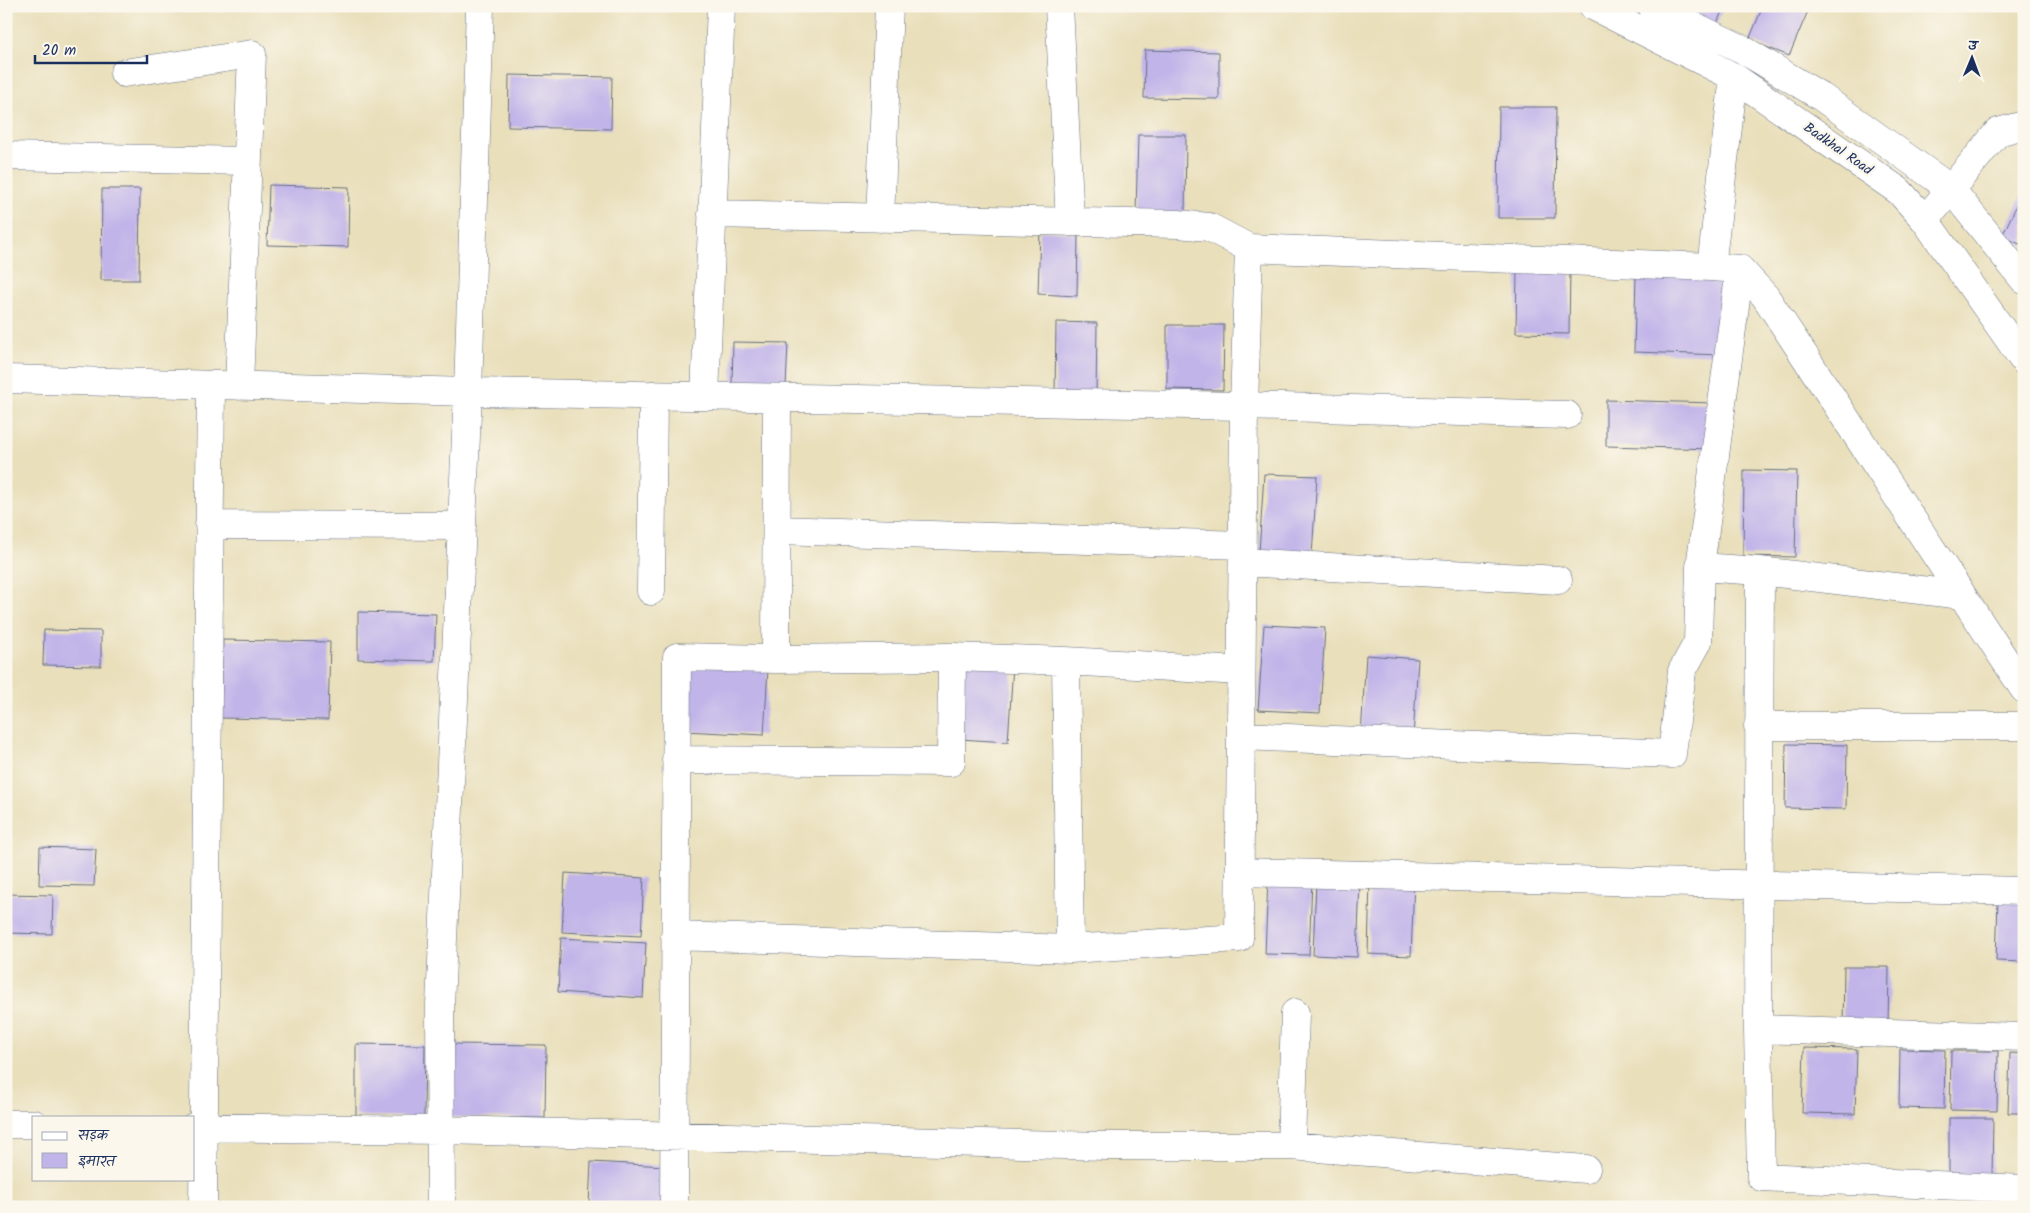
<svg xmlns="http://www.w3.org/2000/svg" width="2030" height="1213" viewBox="0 0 2030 1213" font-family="Kalam,'Playpen Sans Deva',sans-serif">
  <rect width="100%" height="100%" fill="#fbf7ec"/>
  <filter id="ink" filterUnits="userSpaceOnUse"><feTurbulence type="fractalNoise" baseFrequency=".02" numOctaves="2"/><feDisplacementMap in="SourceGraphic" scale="10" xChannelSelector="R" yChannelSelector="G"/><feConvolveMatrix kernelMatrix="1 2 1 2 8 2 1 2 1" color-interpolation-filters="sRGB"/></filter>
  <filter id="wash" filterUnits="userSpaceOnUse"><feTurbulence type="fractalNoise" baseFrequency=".0096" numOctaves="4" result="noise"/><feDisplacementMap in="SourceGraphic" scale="20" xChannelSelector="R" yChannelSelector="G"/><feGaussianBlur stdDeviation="1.12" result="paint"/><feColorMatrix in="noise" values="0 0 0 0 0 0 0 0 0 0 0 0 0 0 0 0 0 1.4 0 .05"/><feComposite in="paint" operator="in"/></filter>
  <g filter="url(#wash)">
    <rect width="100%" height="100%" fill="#e9dfbb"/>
    <g id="blocks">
      <!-- building -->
      <path fill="#c1b4e9" d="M1669 6H1724L1716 26Z
        M1763 6H1810L1789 56 1749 40Z
        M1145 50 1219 52V99L1144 98Z
        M509 75 612 77 611 129 508 127Z
        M1499 107H1556L1555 218H1498Z
        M1138 135H1186L1185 214 1136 213Z
        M269 185 349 187 348 247 267 245Z
        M102 189H140L139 280H101Z
        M2024 190V246L2002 236Z
        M1040 231 1078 233 1077 296 1038 294Z
        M1517 271 1570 272 1569 334 1516 333Z
        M1636 275 1724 277 1722 355 1634 352Z
        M1056 322 1097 323 1096 397 1055 396Z
        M1167 325H1224L1223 390 1167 389Z
        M733 342 788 343 786 386 732 385Z
        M1606 400 1714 403 1713 449 1606 446Z
        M1744 470 1797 471 1795 557 1743 556Z
        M1264 474 1317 476 1312 556 1259 553Z
        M358 612 436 614 434 661 358 659Z
        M1264 625 1325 628 1320 713 1258 710Z
        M44 630 101 631V666L43 665Z
        M223 640 330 642 328 720 221 718Z
        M1366 655 1418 659 1413 738 1361 735Z
        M964 662 1013 665 1008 742 959 739Z
        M687 665 768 669 764 735 683 731Z
        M1786 744 1847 745 1846 809 1785 808Z
        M40 847 96 849 94 886 39 885Z
        M565 873 644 878 641 936 562 932Z
        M1268 879 1312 880 1309 955 1265 954Z
        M1370 879 1414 881 1411 956 1368 954Z
        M1316 880 1360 882 1357 957 1313 955Z
        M6 894 53 895 52 934 6 933Z
        M1998 900 2024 901V962L1996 961Z
        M561 938 646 943 643 998 558 992Z
        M1844 967H1889L1888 1028 1843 1027Z
        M356 1044 425 1045 424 1117 356 1116Z
        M452 1044 546 1045 545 1118 451 1117Z
        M1804 1048 1857 1049 1855 1114 1802 1113Z
        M1900 1049 1945 1050 1944 1109 1899 1108Z
        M1951 1051H1998L1997 1111 1950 1110Z
        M2010 1053 2024 1054V1113H2008Z
        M1949 1118H1993L1992 1178 1949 1177Z
        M591 1162 666 1166 663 1207 589 1206Z"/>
    </g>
  </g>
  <g filter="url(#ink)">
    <use href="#blocks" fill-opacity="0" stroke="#636d7f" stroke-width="1"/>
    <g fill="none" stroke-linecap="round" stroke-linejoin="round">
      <defs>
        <path id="minor" d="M1059 6 1070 222
          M124 73 252 54 239 386
          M6 156 247 161
          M712 214 1178 224 1209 227 1249 248 1711 267
          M880 218 889 6
          M1925 220 1998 132 2024 125
          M1740 269 1765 296 2024 689
          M6 379 468 392 1244 406 1567 415
          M705 396 721 6
          M209 525 462 526
          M777 530 1242 545
          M1243 562 1558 580
          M1700 567 1760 571 1962 595
          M1760 571 1758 1029 1761 1177 2024 1189
          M651 591 653 395
          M776 659 777 398
          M1066 661 1070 949
          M1758 726H2024
          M1241 736 1672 754 1682 671 1698 642 1700 567 1740 269 1711 267 1734 77
          M676 760 951 762 952 657
          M1240 872 2024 891
          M675 936 1070 949 1239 938 1244 406 1249 248
          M1758 1029 2024 1037
          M6 1124H34
          M194 1127 441 1130 1107 1146H1291L1586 1169
          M1291 1146 1295 1013
          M203 1207 211 385
          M441 1207 440 1005 468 392 480 6
          M674 1207 677 657 776 659 952 657 1066 661 1241 671"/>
        <path id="tertiary" d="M1593 6 1734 77 1899 191 1925 220 2024 361
          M1652 6 1742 49 1820 96 1951 189 2024 280"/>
      </defs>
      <!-- minor casing -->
      <use href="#minor" stroke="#636d7f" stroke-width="29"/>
      <!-- tertiary casing -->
      <use href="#tertiary" stroke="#636d7f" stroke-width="29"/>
      <!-- minor -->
      <use href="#minor" stroke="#fff" stroke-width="28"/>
      <!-- tertiary -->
      <use href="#tertiary" stroke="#fff" stroke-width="28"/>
    </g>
  </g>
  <g text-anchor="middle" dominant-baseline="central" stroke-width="5" stroke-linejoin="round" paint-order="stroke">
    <!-- street labels -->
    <g font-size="14" fill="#1b2f5e" stroke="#fbf7ec">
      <text transform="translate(1838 149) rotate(35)">Badkhal Road</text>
    </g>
  </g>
  <!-- margin -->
  <rect width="2030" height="1213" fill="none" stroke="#fbf7ec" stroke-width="25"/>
  <!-- legend -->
  <rect x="32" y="1116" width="162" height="65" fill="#fbf7ec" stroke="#a1a7b3"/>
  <rect x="42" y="1132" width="25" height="8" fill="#ffffff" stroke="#a1a7b3"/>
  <text x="78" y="1140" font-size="15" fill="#1b2f5e">सड़क</text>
  <rect x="42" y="1153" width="25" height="15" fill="#c1b4e9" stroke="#a1a7b3"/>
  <text x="78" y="1166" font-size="15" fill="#1b2f5e">इमारत</text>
  <!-- north arrow -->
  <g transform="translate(1972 58) rotate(1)" stroke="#fbf7ec" stroke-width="4" paint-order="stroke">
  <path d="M0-4L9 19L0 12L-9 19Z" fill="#1b2f5e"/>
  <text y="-8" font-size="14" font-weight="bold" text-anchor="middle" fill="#1b2f5e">उ</text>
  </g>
  <!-- scale -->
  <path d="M35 55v8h112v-8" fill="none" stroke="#1b2f5e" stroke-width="2.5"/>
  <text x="42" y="55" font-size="15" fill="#1b2f5e" stroke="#fbf7ec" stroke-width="4" paint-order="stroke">20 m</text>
</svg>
